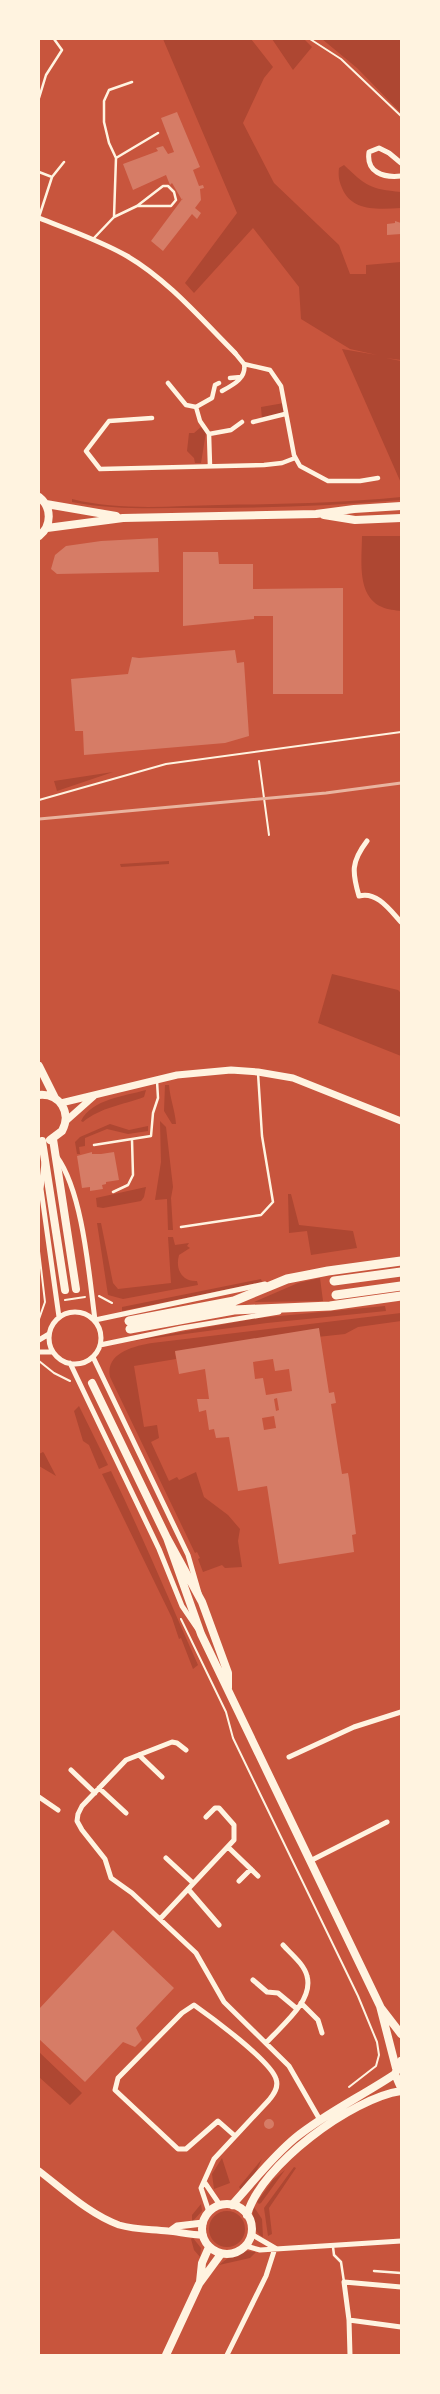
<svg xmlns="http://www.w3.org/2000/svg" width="440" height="2394" viewBox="0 0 440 2394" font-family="'Noto Serif',serif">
  <rect width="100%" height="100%" fill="#c8553d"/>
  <!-- green -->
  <path fill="#ae4732" d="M163 39H251L273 67 264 78 243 123 274 183 339 245 350 274H366V265L401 262V360L386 358 401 361V483L342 349 377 355 350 349 301 319 299 287 253 228 194 293 185 283 237 213Z
    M272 39H304L312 47 293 70Z
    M322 39H401V113L357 68Z
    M344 165C366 186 370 189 401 192V208C378 209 352 212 342 188 339 181 338 176 339 168Z
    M284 403 285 414 262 420 261 407Z
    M201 427 206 432 201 463H195L194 458 187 451 189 433H194Z
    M401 497V500C332 506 262 508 193 508 152 508 112 510 72 502V499C119 511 171 506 219 505 280 504 341 503 401 497Z
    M362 536H401V611C395 610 388 610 382 607 356 596 362 559 362 536Z
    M113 772 57 791 54 781Z
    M169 861V864L121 867 120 864Z
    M332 974 398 990 401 993V1056L318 1023Z
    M165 1085H169C170 1099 175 1110 176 1124H172L164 1111Z
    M146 1090 144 1097C123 1105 101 1107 83 1122L81 1121C92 1099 125 1096 146 1090Z
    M160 1121 166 1127 173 1187 171 1198 173 1230H168L167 1199 155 1200 161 1162Z
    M110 1124 129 1130 148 1126V1131L128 1134 107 1129 85 1138V1146L79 1147 80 1154H77L75 1142 80 1137Z
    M146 1187 144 1197 141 1201 103 1208 97 1207 96 1198Z
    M288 1194H291L299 1225 353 1231 357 1248 311 1255 307 1231 289 1233Z
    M97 1223H101L113 1283 118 1289 171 1283 168 1237H173L175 1245 189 1243 187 1246 190 1248 179 1255C175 1269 182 1282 197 1281L198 1285 123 1299 108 1295Z
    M320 1278 323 1301 254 1302 298 1283Z
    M261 1279 262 1282 122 1311V1307Z
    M385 1306 386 1311 267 1323 125 1342 259 1318Z
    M401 1313V1321L358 1327 345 1334 175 1352 176 1359 134 1366 144 1427 157 1425 159 1438 151 1442 169 1481 177 1477 179 1480 196 1472 204 1497 228 1515 240 1529 238 1541 242 1567 225 1568 222 1565 203 1572 198 1559 200 1558 197 1552 195 1553 110 1377C105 1353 134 1346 152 1343Z
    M79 1406 108 1465 99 1469 89 1445 83 1441 74 1411Z
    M43 1452 44 1453 56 1476 39 1466V1454Z
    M111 1471C142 1535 169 1600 198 1665L193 1669 181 1638 179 1639 172 1618 102 1474Z
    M39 2052 82 2093 70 2105 39 2077Z
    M222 2158 230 2183 214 2189 212 2174Z
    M262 2159 254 2176 241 2190 239 2187Z
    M294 2167 296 2168 269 2208 272 2234 268 2236 264 2208Z
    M285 2170 261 2203 259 2204 257 2202 273 2180Z
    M201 2204 202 2211 192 2222V2215Z
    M254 2207 262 2219 263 2237C253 2232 251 2216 254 2207Z
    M209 2229a18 18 0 1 1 36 0a18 18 0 1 1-36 0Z
    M193 2238 201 2248 200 2257 194 2250 191 2239Z
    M247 2251 256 2252 250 2258 219 2265 228 2258Z"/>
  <!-- building -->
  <path fill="#d67c66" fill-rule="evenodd" d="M177 112 200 167 193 170 199 186 203 185 204 188 200 189 201 200 195 208 201 213 197 219 192 214 163 251 151 241 183 198 182 200 172 183 170 185 166 175 133 190 123 164 158 151 156 148 163 146 168 154 174 152 161 118Z
    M395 221 401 223V234L387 235V224L395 223Z
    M158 538 159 572 57 574 51 569 55 555 66 546 101 541Z
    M183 552H218L219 564H253V589L343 588V694H273V616H254V619L183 626Z
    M235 650 237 663 244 662 249 736 225 743 84 755 83 731H75L71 679 128 674 132 657 139 658Z
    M92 1152V1154H101L114 1152 119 1180 106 1182V1184L102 1185 103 1189 90 1191V1187L82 1188 77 1156Z
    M319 1328 329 1393 334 1392 336 1403 331 1404 342 1474 348 1473 349 1479 356 1534 352 1535 354 1552 279 1564 267 1486 238 1491 229 1437 216 1438 214 1429 209 1430 206 1410 199 1412 197 1399H209L205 1369 179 1374 175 1351ZM273 1359 275 1371 289 1369 292 1391 266 1395 263 1378 255 1379 253 1362ZM277 1398 279 1410 276 1411 274 1399ZM274 1416 276 1428 264 1430 262 1418Z
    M113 1930 174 1988 136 2028 142 2040 135 2047 123 2042 85 2082 39 2039V2009Z
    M264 2124a5 5 0 1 1 10 0a5 5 0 1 1-10 0Z"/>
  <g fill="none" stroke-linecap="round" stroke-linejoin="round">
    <!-- path -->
    <path stroke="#fff3e0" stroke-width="2" d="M310 39 341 59 401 116
      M259 761 269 835
      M39 800 166 764 401 732
      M39 1251 45 1302 39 1319
      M99 1296 112 1303
      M65 1300 85 1297
      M39 1361 54 1373 70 1381
      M181 1619 226 1712 233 1738 358 1996 377 2042 379 2055 376 2066 349 2087"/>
    <!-- service -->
    <path stroke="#fff3e0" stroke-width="2.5" d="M39 98 46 75 62 50 54 39
      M116 158 158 133
      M39 172 52 177 39 217
      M52 177 64 162
      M114 217 116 158 109 143 104 122V101L109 90 132 82
      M94 238 114 217 137 206 163 186H168L174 192 176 200 171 206H137
      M94 1145 151 1136 153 1113 158 1098 157 1081
      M113 1192 128 1185 133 1175 132 1140
      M181 1227 261 1215 273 1202 262 1136 258 1073
      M333 2247 334 2255 341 2262 344 2282
      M374 2271 401 2273"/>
    <!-- pedestrian -->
    <path stroke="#fff3e0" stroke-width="4.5" d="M235 353 244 364 270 370 281 386 294 455 300 466 328 481H360L378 478
      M230 378 241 377
      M168 383 186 405 196 407
      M222 391C233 385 247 378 244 364
      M152 418 109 421 86 451 100 469 264 465 282 463 295 458
      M253 422 285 414
      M209 434 231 430 242 422
      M210 466 209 434 200 421 196 407 212 398 215 385 219 383"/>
    <!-- minor -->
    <path stroke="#fff3e0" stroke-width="5" d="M401 163 389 153 379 148 369 152C366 172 383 178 401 176
      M39 218C69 230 99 240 127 256 168 280 201 319 235 353
      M367 841C351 862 352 872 359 896 377 891 390 910 401 922
      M57 1157C83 1193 89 1275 95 1320
      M44 1163 41 1189 59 1317
      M49 1338a26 26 0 1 1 52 0a26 26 0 1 1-52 0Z
      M95 1320 265 1284
      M39 1340 49 1334
      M100 1345 182 1328 279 1312
      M39 1352H53
      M93 1357 188 1555 199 1593
      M70 1363 159 1549 182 1606 197 1628
      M186 1750 177 1743 172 1742 126 1760 82 1806 78 1814 77 1821 82 1830 105 1859 111 1878 132 1893 196 1953 224 2002 289 2066 320 2120
      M139 1755 162 1777
      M289 1757 354 1727 401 1712
      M71 1770 95 1793
      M99 1788 126 1813
      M39 1797 58 1810
      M228 1847 258 1876
      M166 1858 193 1883
      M310 1861 387 1822
      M239 1881 251 1869
      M188 1889 219 1925
      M160 1919 234 1840V1825L219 1808H215L206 1817
      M253 1980 267 1992 278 1993 296 2008
      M301 2003 318 2020 322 2033
      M266 2043C281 2026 314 2001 307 1976 304 1964 291 1954 283 1945
      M205 2183 220 2205
      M209 2212 201 2188 214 2159 269 2100C274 2094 279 2087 276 2079 271 2061 211 2017 194 2005L182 2013 118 2078 115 2090 178 2149H186L218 2121 235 2136
      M251 2234 275 2248
      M246 2246 260 2250 401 2241
      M349 2320 344 2282 401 2287
      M227 2355 266 2276 275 2248
      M350 2355 349 2320 401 2327"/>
    <!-- tertiary -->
    <path stroke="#fff3e0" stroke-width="7" d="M61 1103 177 1075 231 1070 258 1072 293 1078 401 1121
      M67 1120 94 1096
      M39 2171C64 2190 89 2214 119 2225 136 2230 151 2229 168 2231 179 2232 191 2235 203 2235
      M170 2231 177 2226 203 2223"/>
    <!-- secondary -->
    <path stroke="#fff3e0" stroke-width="8" d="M39 497C52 507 52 526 39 536
      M46 504 116 516
      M324 515 355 520 401 518
      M47 528 123 518 316 514 354 509 401 506
      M39 1066 55 1098
      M39 1095C60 1093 72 1113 62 1131L50 1140
      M53 1139 76 1289
      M42 1141 65 1290
      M92 1383 167 1538 202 1602 228 1673V1688
      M167 1538 201 1634 380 2006 396 2068
      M381 2008 401 2034
      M401 2061 395 2074 401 2088
      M202 2229a25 25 0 1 1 50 0a25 25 0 1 1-50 0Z
      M232 2205C253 2182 271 2158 295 2138 326 2113 362 2096 395 2074
      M247 2215C260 2166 352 2098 401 2091
      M200 2282 202 2263 209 2247
      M166 2355 199 2284 221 2254"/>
    <!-- trunk -->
    <path stroke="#fff3e0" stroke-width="9" d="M334 1281 401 1272
      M336 1295 401 1286
      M129 1321 234 1301 287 1279 328 1271 401 1261
      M130 1329 234 1310 330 1306 401 1296"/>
    <!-- rail -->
    <path stroke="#e9b49f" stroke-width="3" d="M39 819 326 793 401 783"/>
  </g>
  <!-- border -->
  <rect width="440" height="2394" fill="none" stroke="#fff3e0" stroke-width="80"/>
</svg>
